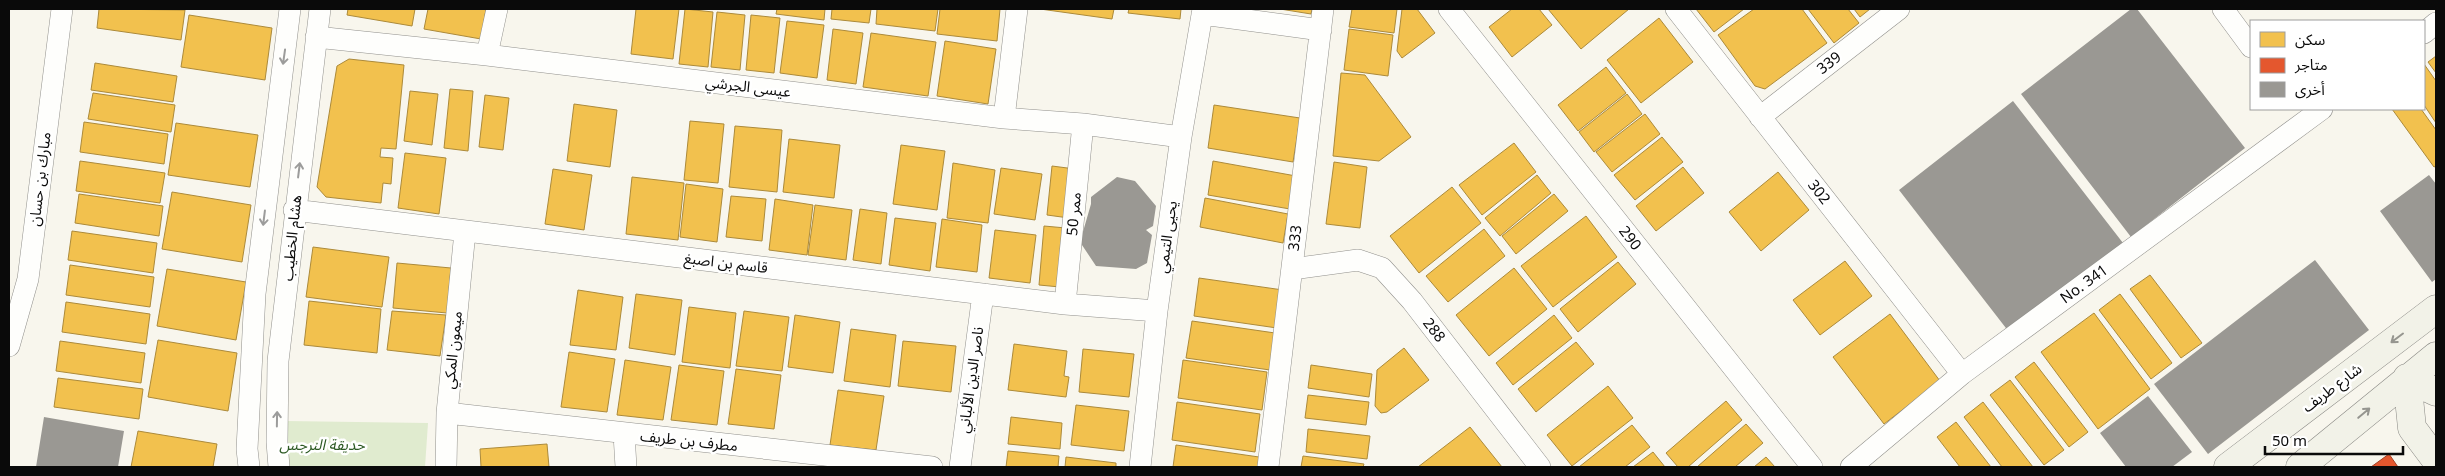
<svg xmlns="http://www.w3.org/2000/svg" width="2445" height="476" viewBox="0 0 2445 476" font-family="Georgia,'Noto Sans Arabic',serif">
  <rect width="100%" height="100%" fill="#f8f6ed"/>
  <!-- green -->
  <path fill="#e0ebcf" d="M286 421 428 423 425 467H285Z"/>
  <!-- homes -->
  <path fill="#f2c14e" stroke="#ac8a3a" d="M99 9 185 10 181 40 97 28Z
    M348 9H415L412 26 347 15Z
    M428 9H486L481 39 424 29Z
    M636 9H679L673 59 631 54Z
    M685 9 713 12 708 67 679 64Z
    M777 9H825L824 20 776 14Z
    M832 9H871L869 23 831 19Z
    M877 9H938L935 31 876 24Z
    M940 9H1000L997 41 937 34Z
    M1040 9H1114L1112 19Z
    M1129 9H1181L1180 19 1128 13Z
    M1280 9H1312L1311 14Z
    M1352 9H1397L1394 33 1349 27Z
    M1402 9H1417L1435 33 1402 58 1397 51Z
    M1512 9H1539L1552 25 1512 57 1489 27Z
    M1548 9H1629L1581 49Z
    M1696 9H1744L1714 32Z
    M1754 9H1802L1827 43 1765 89 1755 86 1718 35Z
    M1808 9H1848L1859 23 1834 43Z
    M1854 9H1870L1860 17Z
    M717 12 745 15 740 70 711 67Z
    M189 15 272 28 265 80 181 67Z
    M751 15 780 18 774 73 746 70Z
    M1659 18 1693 62 1641 103 1607 60Z
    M787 21 824 25 817 78 780 73Z
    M833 29 863 33 856 84 827 80Z
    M1349 29 1393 35 1388 76 1344 70Z
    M871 33 936 42 928 96 863 87Z
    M945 41 996 49 988 104 937 96Z
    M2436 56V73L2428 62Z
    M349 59 404 65 396 149 381 148 380 157 393 158 391 184 383 183 381 203 326 197 317 187 337 66Z
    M95 63 177 76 173 102 91 90Z
    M2424 64 2436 81V123L2424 105Z
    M1606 67 1626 93 1578 131 1558 105Z
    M1341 73 1365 75 1411 137 1379 161 1333 156Z
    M450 89 473 91 468 151 444 148Z
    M410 91 438 94 432 145 404 141Z
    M93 93 175 105 171 132 88 119Z
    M1627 94 1642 114 1594 152 1579 132Z
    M485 95 509 98 503 150 479 147Z
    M574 104 617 110 610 167 567 161Z
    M1214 105 1300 118 1293 162 1208 148Z
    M2392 109H2421L2436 130V166L2434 167Z
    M1645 114 1660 134 1612 172 1596 152Z
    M690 121 724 124 718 183 684 180Z
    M84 122 168 134 164 164 80 152Z
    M176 123 258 135 250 187 168 175Z
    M735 126 782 130 777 192 729 187Z
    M1662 137 1683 162 1635 200 1614 175Z
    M789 139 840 145 834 198 783 192Z
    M1514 143 1536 172 1482 215 1459 185Z
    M901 145 945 151 937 210 893 204Z
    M405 153 446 158 439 214 398 208Z
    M80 161 165 173 160 203 76 191Z
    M1213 161 1296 176 1290 209 1208 195Z
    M1334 162 1367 167 1360 228 1326 224Z
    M953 163 995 170 988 223 947 218Z
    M1052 166 1075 169 1069 218 1047 215Z
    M1683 167 1704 193 1656 231 1636 206Z
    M1001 168 1042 174 1035 220 994 214Z
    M553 169 592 175 584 230 545 224Z
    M1778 172 1809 210 1761 251 1729 212Z
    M1537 175 1551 193 1500 236 1485 218Z
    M632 177 684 183 678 240 626 234Z
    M686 184 723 189 717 242 680 237Z
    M1452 187 1481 223 1419 273 1390 236Z
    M172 192 251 205 242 262 162 249Z
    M79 194 163 206 159 236 75 223Z
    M1554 194 1568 211 1516 254 1502 236Z
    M731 196 766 199 762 241 726 237Z
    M1205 198 1288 214 1283 243 1200 227Z
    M775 199 813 205 807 255 769 250Z
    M815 205 852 210 846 260 808 255Z
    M860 209 887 213 881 264 853 260Z
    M1586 216 1617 257 1553 307 1521 266Z
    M895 218 936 223 930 271 889 265Z
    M942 219 982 225 977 272 936 267Z
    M1044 226 1066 228 1060 287 1039 285Z
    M1484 229 1505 256 1448 302 1426 276Z
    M995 230 1036 235 1030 283 989 278Z
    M72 231 157 243 153 273 68 260Z
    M313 247 389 257 382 307 306 297Z
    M1845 261 1872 296 1820 335 1793 300Z
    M1618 262 1636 284 1578 332 1560 309Z
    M397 263 451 268 447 313 393 308Z
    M70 265 154 277 150 307 66 295Z
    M1514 268 1547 309 1489 356 1456 315Z
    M167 269 246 282 236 340 157 326Z
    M2150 275 2202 343 2181 358 2130 289Z
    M1199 278 1283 290 1277 328 1194 316Z
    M578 290 623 297 616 350 570 345Z
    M636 294 682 300 675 355 629 348Z
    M2120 294 2172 363 2151 379 2099 310Z
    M309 301 381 309 377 353 304 345Z
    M66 302 150 314 146 344 62 332Z
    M689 307 736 313 730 368 682 362Z
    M392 311 446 315 440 356 387 350Z
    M744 311 789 317 782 371 736 366Z
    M2094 313 2150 389 2098 429 2041 352Z
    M1890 314 1940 381 1884 424 1833 357Z
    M795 315 840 322 833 373 788 367Z
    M1554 315 1572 338 1513 385 1496 363Z
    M1192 321 1275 333 1270 370 1186 358Z
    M851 329 896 335 890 387 844 381Z
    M158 340 237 353 228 411 148 397Z
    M60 341 145 353 141 383 56 371Z
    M903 341 956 346 951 392 898 386Z
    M1576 342 1594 364 1536 412 1518 389Z
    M1014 344 1067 351 1064 376 1069 377 1066 397 1008 390Z
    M1404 348 1429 380 1387 412 1381 413 1375 406 1377 370Z
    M1083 349 1134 354 1129 397 1079 392Z
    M569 352 615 359 607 412 561 407Z
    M625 360 671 367 663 420 617 415Z
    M1183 360 1267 372 1262 410 1178 398Z
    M2034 362 2088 432 2069 447 2015 377Z
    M679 365 724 371 717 425 671 420Z
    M1311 365 1372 374 1369 397 1308 388Z
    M736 369 781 375 774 429 728 424Z
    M58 378 143 389 139 419 54 407Z
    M2010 380 2064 450 2044 465 1990 395Z
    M1608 386 1633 418 1572 466 1547 435Z
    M838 390 884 396 876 450 830 445Z
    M1308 395 1369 402 1366 425 1305 418Z
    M1726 401 1742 420 1688 467H1678L1666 453Z
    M1177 402 1260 414 1255 452 1172 440Z
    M1983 402 2033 467H2002L1964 417Z
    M1076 405 1129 411 1124 451 1071 445Z
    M1011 417 1062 423 1060 449 1008 444Z
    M1956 422 1991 467H1960L1937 437Z
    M1746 424 1763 443 1735 467H1697Z
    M1632 425 1650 447 1625 467H1579Z
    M1470 427 1502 467H1418Z
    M1308 429 1370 436 1367 459 1306 452Z
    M138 431 217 444 213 467H131Z
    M547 444 549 467H481L480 449Z
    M1176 445 1259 457 1258 467H1173Z
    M1008 451 1059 456 1058 467H1006Z
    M1653 452 1665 467H1633Z
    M1303 456 1364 464 1363 467H1301Z
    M1066 457 1116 463V467H1065Z
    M1766 457 1775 467H1754Z"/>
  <!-- shops -->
  <path fill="#e4572e" stroke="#a34023" d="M2389 454 2398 467H2371Z"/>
  <!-- building -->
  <path fill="#9a9893" d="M2131 9H2137L2245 148 2131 237 2021 94Z
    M2013 101 2123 243 2009 332 1899 190Z
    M2429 175 2436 184V279L2432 282 2380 211Z
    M1117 177 1135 181 1156 206 1153 226 1146 230 1152 235 1147 263 1136 269 1096 266 1080 242 1091 204V197Z
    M2315 260 2369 330 2208 454 2154 384Z
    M2148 396 2192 452 2172 467H2126L2100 433Z
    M44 417 124 431 118 467H36Z"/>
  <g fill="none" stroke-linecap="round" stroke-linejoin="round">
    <defs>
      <path id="street" d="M1449 9 1812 467
        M1676 9 1962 374
        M2223 9 2251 47
        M1202 14 1321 30
        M2424 33 2436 23
        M316 37 487 55 1004 118 1083 124 1181 137
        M487 55 497 9
        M1760 117 1899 9
        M1004 118 1017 9
        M294 210 1065 304 1157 311
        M1292 269 1358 260 1382 268 1412 301 1540 467
        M1065 304 1083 124
        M9 346 28 279 62 9
        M447 413 932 467
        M624 434 626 467
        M249 467 247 449 255 294 290 9
        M279 467 277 442 278 361 320 9
        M446 467 447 413 465 232
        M960 467 983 294
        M1140 467 1157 311 1181 137 1203 9
        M1268 467 1323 9
        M1851 467 1962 374 2322 109"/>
      <path id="secondary" d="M2407 378 2412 428 2436 460
        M2407 378 2436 392
        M2228 467 2436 309
        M2300 467 2436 356"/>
    </defs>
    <!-- street casing -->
    <use href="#street" stroke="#91908c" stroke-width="22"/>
    <!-- secondary casing -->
    <use href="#secondary" stroke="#888783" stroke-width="29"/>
    <!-- street -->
    <use href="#street" stroke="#fefefc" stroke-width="21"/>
    <!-- secondary -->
    <use href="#secondary" stroke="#f2f2e8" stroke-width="28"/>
  </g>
  <!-- one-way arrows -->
  <defs><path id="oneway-shaft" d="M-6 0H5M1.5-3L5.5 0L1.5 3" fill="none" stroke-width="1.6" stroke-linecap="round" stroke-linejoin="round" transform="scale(1.25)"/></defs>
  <g stroke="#9c9c9b">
    <use href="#oneway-shaft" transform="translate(284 57) rotate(98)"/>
    <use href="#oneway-shaft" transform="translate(299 170) rotate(-83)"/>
    <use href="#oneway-shaft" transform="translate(264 218) rotate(97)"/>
    <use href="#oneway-shaft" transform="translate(277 419) rotate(-89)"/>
  </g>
  <g stroke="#95958f">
    <use href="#oneway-shaft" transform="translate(2397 338) rotate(143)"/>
    <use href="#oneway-shaft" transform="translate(2364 413) rotate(-40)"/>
  </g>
  <g text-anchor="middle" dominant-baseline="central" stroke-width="5" stroke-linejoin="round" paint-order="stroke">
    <!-- street labels -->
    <g font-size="15" fill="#0a0a0a" stroke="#fff">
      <text transform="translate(1829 63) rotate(-38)">339</text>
      <text transform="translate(748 87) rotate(7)">عيسى الجرشي</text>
      <text transform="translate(40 179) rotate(-83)">مبارك بن حسان</text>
      <text transform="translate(1819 192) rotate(52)">302</text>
      <text transform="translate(1074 214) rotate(-85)">ممر 50</text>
      <text transform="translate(1167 237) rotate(-82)">يحيى التيمي</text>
      <text transform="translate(292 238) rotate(-84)">هشام الخطيب</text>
      <text transform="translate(1295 238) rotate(-83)">333</text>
      <text transform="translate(1630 238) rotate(52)">290</text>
      <text transform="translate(726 263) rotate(7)">قاسم بن اصبغ</text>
      <text transform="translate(2084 284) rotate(-36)">No. 341</text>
      <text transform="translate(1434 330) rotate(52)">288</text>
      <text transform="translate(453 350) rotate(-84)">ميمون المكي</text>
      <text transform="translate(971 380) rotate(-82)">ناصر الدين الألباني</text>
      <text transform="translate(2332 388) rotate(-37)">شارع طريف</text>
      <text transform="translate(689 441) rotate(6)">مطرف بن طريف</text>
    </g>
    <!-- park labels -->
    <g font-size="15" font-style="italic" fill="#2c5923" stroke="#fff">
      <text x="322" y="445">حديقة النرجس</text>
    </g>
  </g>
  <!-- border -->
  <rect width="2445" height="476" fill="none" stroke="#0a0a0a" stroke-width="20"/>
  <!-- legend -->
  <rect x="2250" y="20" width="175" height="90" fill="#ffffff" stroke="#9d9d9d"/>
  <rect x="2260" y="32" width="25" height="15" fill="#f2c14e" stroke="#9d9d9d"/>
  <text x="2295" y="45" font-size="15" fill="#0a0a0a">سكن</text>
  <rect x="2260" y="58" width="25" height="15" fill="#e4572e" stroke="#9d9d9d"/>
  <text x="2295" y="70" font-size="15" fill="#0a0a0a">متاجر</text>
  <rect x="2260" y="82" width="25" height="15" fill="#9a9893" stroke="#9d9d9d"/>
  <text x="2295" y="95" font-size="15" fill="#0a0a0a">أخرى</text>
  <!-- scale -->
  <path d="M2265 446v8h138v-8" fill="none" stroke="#0a0a0a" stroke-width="2.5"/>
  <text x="2272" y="446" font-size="15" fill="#0a0a0a" stroke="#ffffff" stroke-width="4" paint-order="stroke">50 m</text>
</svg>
